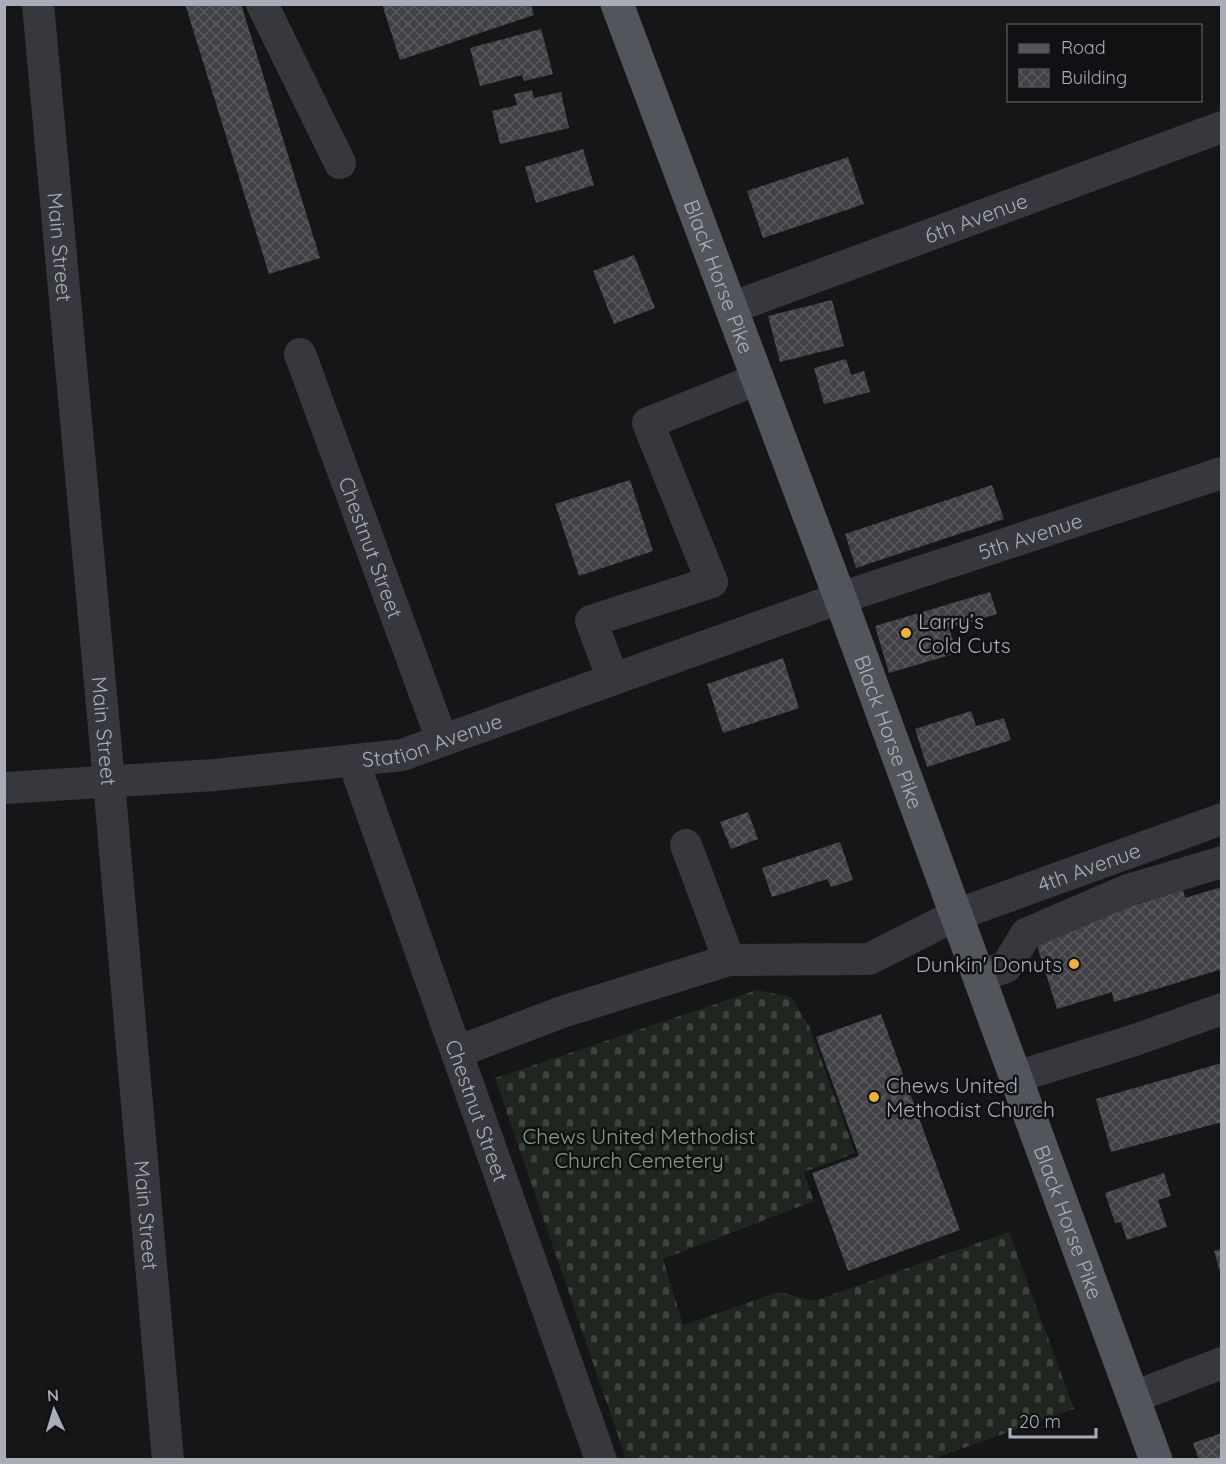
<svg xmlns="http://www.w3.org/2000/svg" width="1226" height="1464" viewBox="0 0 1226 1464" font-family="Quicksand,sans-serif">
  <defs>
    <pattern id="cemetery-stones" width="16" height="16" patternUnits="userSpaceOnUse" patternTransform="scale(1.5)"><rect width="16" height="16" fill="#1e261f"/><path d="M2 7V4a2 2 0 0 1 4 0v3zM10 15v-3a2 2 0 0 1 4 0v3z" fill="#3c433d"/></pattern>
    <pattern id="building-cross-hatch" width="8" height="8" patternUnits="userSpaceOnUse" patternTransform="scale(1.5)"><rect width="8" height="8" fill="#404145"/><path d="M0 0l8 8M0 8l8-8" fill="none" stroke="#595a5e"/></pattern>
  </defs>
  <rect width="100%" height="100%" fill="#161618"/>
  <!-- cemetery -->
  <path fill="url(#cemetery-stones)" d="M757 990 791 997 809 1026 855 1153 804 1172 814 1201 663 1259 683 1325 779 1292 814 1301 1009 1232 1074 1409 933 1459H626L495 1078Z"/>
  <!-- building -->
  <path fill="url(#building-cross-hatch)" d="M185 4H241L320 258 269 274Z
    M382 4H531L534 15 400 60Z
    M541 29 553 74 524 81 522 75 480 86 470 48Z
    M532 90 534 98 561 92 569 128 500 144 492 111 517 105 514 94Z
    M583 149 594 185 536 203 525 167Z
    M848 157 864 204 763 238 747 191Z
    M634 255 655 308 614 324 593 271Z
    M832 300 844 346 780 362 768 316Z
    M846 359 851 375 864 371 870 392 824 404 814 368Z
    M630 480 653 551 579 576 555 504Z
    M992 485 1004 519 856 568 845 534Z
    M990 592 997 614 949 628 957 653 889 673 875 626Z
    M783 658 799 708 723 733 707 684Z
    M971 711 976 726 1004 718 1011 740 927 767 915 729Z
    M748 812 758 839 731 849 720 822Z
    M840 842 853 880 831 887 827 879 772 897 762 868Z
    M1222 887V969L1114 1002 1112 992 1057 1009 1034 936 1183 890 1185 898Z
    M881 1014 960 1230 848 1271 812 1173 859 1156 816 1037Z
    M1222 1063V1122L1111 1152 1096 1099Z
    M1164 1173 1171 1196 1158 1200 1167 1227 1127 1240 1121 1222 1115 1223 1105 1193Z
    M1222 1249V1275H1221L1214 1251Z
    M1222 1433V1460H1199L1193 1443Z"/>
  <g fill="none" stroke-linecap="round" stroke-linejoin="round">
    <!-- minor -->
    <g stroke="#37383d" stroke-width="32">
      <path id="s1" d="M38 4 109 782 168 1460"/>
      <path d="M262 4 340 163"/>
      <path id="s2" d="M731 308 1222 127"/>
      <path id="s3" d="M300 354 442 740"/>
      <path d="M613 679 591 621 712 582 648 423 758 379"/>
      <path id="s4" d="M353 760 601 1460"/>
      <path id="s5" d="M4 788 215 775 402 755 840 598 1222 473"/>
      <path d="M686 845 729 960"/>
      <path d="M979 976 1006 967 1026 934 1128 890 1222 862"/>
      <path id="s6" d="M457 1052 562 1012 729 960 869 959 956 915 1222 819"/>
      <path d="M1016 1077 1135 1040 1222 1009"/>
      <path d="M1134 1397 1222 1363"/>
    </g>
    <!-- major -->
    <path stroke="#53555c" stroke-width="33" id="s7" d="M617 4 840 598 1156 1460"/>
  </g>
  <!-- markers -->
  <g fill="#f2b134" stroke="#111113" stroke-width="2">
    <circle cx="906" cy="633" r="6"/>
    <circle cx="1074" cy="964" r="6"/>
    <circle cx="874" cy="1097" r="6"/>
  </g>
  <g text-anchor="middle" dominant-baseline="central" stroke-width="5" stroke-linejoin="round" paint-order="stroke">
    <!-- street labels -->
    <g font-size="21" fill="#a8adb8" stroke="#111113">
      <text stroke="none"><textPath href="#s2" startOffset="261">6th Avenue</textPath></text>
      <text stroke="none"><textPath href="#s1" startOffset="244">Main Street</textPath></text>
      <text stroke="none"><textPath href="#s7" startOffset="291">Black Horse Pike</textPath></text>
      <text stroke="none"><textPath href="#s5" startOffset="1065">5th Avenue</textPath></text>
      <text stroke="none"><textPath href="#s3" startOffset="206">Chestnut Street</textPath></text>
      <text stroke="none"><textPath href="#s7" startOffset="777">Black Horse Pike</textPath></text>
      <text stroke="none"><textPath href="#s1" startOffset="730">Main Street</textPath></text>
      <text stroke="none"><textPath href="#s5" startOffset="432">Station Avenue</textPath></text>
      <text stroke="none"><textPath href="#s6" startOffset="666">4th Avenue</textPath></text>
      <text stroke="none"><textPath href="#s4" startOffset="372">Chestnut Street</textPath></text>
      <text stroke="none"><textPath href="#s1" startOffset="1216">Main Street</textPath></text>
      <text stroke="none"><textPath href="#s7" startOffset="1299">Black Horse Pike</textPath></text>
    </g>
    <!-- poi labels -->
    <g font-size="21" fill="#a8adb8" stroke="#111113" text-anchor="start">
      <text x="918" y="621">Larry’s<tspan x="918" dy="24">Cold Cuts</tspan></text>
      <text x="1062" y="964" text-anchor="end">Dunkin' Donuts</text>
      <text x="886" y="1085">Chews United<tspan x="886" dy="24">Methodist Church</tspan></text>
    </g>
    <!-- park labels -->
    <g font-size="21" fill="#7fa381" stroke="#111113">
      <text x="639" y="1136">Chews United Methodist<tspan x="639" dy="24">Church Cemetery</tspan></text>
    </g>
  </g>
  <!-- border -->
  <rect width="1226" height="1464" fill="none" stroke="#a8adb8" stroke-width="12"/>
  <!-- legend -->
  <rect x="1007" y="24" width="195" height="78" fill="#111113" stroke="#4d4f55" stroke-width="1.5"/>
  <rect x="1019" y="44" width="30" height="9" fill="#53555c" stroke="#4d4f55" stroke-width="1.5"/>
  <text x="1061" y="54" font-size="18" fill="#a8adb8">Road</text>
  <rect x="1019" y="69" width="30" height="18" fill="url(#building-cross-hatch)" stroke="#4d4f55" stroke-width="1.5"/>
  <text x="1061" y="84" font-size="18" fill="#a8adb8">Building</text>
  <!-- north arrow -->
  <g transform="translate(54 1410) rotate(356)" stroke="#111113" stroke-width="4.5" paint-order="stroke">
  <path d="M0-4.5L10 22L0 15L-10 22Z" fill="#a8adb8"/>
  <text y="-9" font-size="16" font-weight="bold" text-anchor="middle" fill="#a8adb8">N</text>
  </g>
  <!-- scale -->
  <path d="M1010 1428v9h86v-9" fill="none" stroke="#a8adb8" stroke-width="3"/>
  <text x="1019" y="1428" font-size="18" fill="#a8adb8" stroke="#111113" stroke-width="4.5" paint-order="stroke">20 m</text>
</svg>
